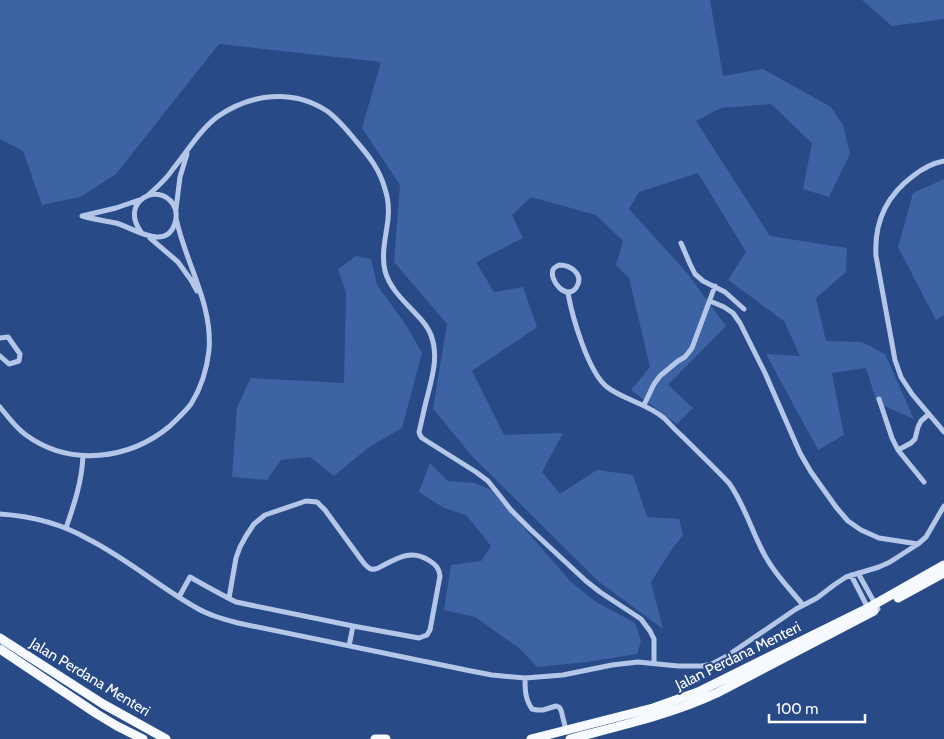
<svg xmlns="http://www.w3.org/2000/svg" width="944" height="739" viewBox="0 0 944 739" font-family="Cabin,sans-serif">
  <rect width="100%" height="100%" fill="#284a87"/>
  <!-- green -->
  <path fill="#3d63a4" d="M0 0H710L723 76 763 69 831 107 843 125 850 154 829 197 803 189 812 143 771 104 721 108 696 121 770 236 847 248 846 272 816 298 826 341 862 342 885 354 914 419 877 403 866 368 832 373 844 435 818 450 766 354 800 356 784 321 728 280 746 252 698 173 639 192 629 209 687 273 726 326 668 385 693 408 677 424 631 390 650 367 629 278 616 265 623 241 596 215 531 197 512 215 523 238 476 262 494 292 523 287 537 327 472 371 504 435 563 433 542 472 560 494 597 470 633 475 647 517 679 519 683 535 672 549 651 582 663 629 598 581 472 456 433 409 447 324 394 262 400 185 362 128 381 62 219 44 116 174 80 197 42 205 23 151 0 139Z
    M862 0H944V19L892 26Z
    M944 179V315L936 320 898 247 913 193Z
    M356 256 371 259 377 285 406 325 422 353 402 428 369 447 334 476 310 457 281 460 267 480 232 477 237 407 251 378 344 383 346 293 338 269Z
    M430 463 448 481 475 483 491 490 570 581 596 602 635 623 641 641 637 654 587 662 537 667 519 648 475 617 444 610 451 565 481 561 491 546 466 515 444 508 419 492Z"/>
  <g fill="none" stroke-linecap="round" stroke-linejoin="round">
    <!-- street -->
    <path stroke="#b4c7e8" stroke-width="5" d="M944 161C933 163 922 169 913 176 886 196 874 223 876 256L895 360 901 377 912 394 944 432
      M147 196C156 188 166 180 173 169 187 152 199 131 217 117 250 94 292 88 327 111 338 119 347 130 356 141 369 156 380 170 385 189 388 198 389 209 388 219 386 237 381 253 385 271 390 289 404 301 416 314 422 320 428 327 431 335 439 357 432 377 427 398 424 409 422 420 419 432L420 435 422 438 476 472 488 481 511 510 529 528 586 581 600 592 641 619 650 631 654 639V663
      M176 209 180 177 187 154
      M82 216C93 219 105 221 116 223 134 228 166 252 175 223 177 216 177 210 173 204 158 181 119 202 141 232
      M82 216 116 208 139 200
      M150 238 178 262 191 280 197 291
      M681 243 690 264 695 274 703 281 725 292 744 309
      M559 265C571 265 585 275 576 288 566 301 549 280 553 270 554 267 556 267 559 265Z
      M568 293C572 316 588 372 607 387 624 400 646 403 664 418 670 424 676 431 683 437 698 452 714 467 729 483 744 504 751 529 763 552 773 572 789 588 803 605
      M710 301 724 307 733 313 740 323 765 373 800 453 811 472 836 507 848 521 861 530 879 538 918 544
      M0 338 8 337 20 354 19 361 9 364 0 356
      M879 399 892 438 898 450 924 482
      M644 405 654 384 660 376 678 361 685 357 692 348 715 286
      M0 407C8 417 16 428 26 435 70 467 129 460 170 426 177 419 185 412 191 404 201 388 207 369 209 350 213 304 185 262 176 218
      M898 450 911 443 915 439 918 427 921 421 929 414
      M0 514C30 516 62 524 88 539 126 558 158 586 195 607 208 615 223 619 238 623L471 671 492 675 525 678 563 675 612 665 638 662 678 666H702L712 664 727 656 796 609 817 598 834 585 846 577 879 567 890 562 918 544 926 537 944 506
      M66 528C74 505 82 481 83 456
      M858 573 878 609
      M851 575 869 610
      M179 597 190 577C206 586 220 594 236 602L353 626 419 638 427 635 430 630 440 576C439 568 436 565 430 561 413 549 399 557 382 566 379 568 375 570 371 569 367 568 363 562 360 558L325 510 317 502 306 501 265 515 254 524 246 536 240 547 236 558 229 598
      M349 646 353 626
      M525 678C525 689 525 699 532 709L537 710H543L556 706 559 707 561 710 566 730"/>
    <!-- primary -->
    <path stroke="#f6f9fe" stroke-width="9" d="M898 598 944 573
      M0 638 103 704 166 739
      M0 649 97 714 117 726 143 739
      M375 739H386
      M531 739 653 708 698 692 868 608 944 565
      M570 739C619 726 670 715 717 693L874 611"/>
  </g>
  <g text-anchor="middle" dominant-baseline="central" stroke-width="4" stroke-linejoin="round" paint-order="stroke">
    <!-- street labels -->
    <g font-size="15" fill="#fff" stroke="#284a87">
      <text transform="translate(738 656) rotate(-26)">Jalan Perdana Menteri</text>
      <text transform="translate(90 677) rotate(31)">Jalan Perdana Menteri</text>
    </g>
  </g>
  <!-- scale -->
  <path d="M769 714v8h96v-8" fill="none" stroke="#ffffff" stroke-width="2.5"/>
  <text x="776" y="714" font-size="15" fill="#ffffff" stroke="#284a87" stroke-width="4" paint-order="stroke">100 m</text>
</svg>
